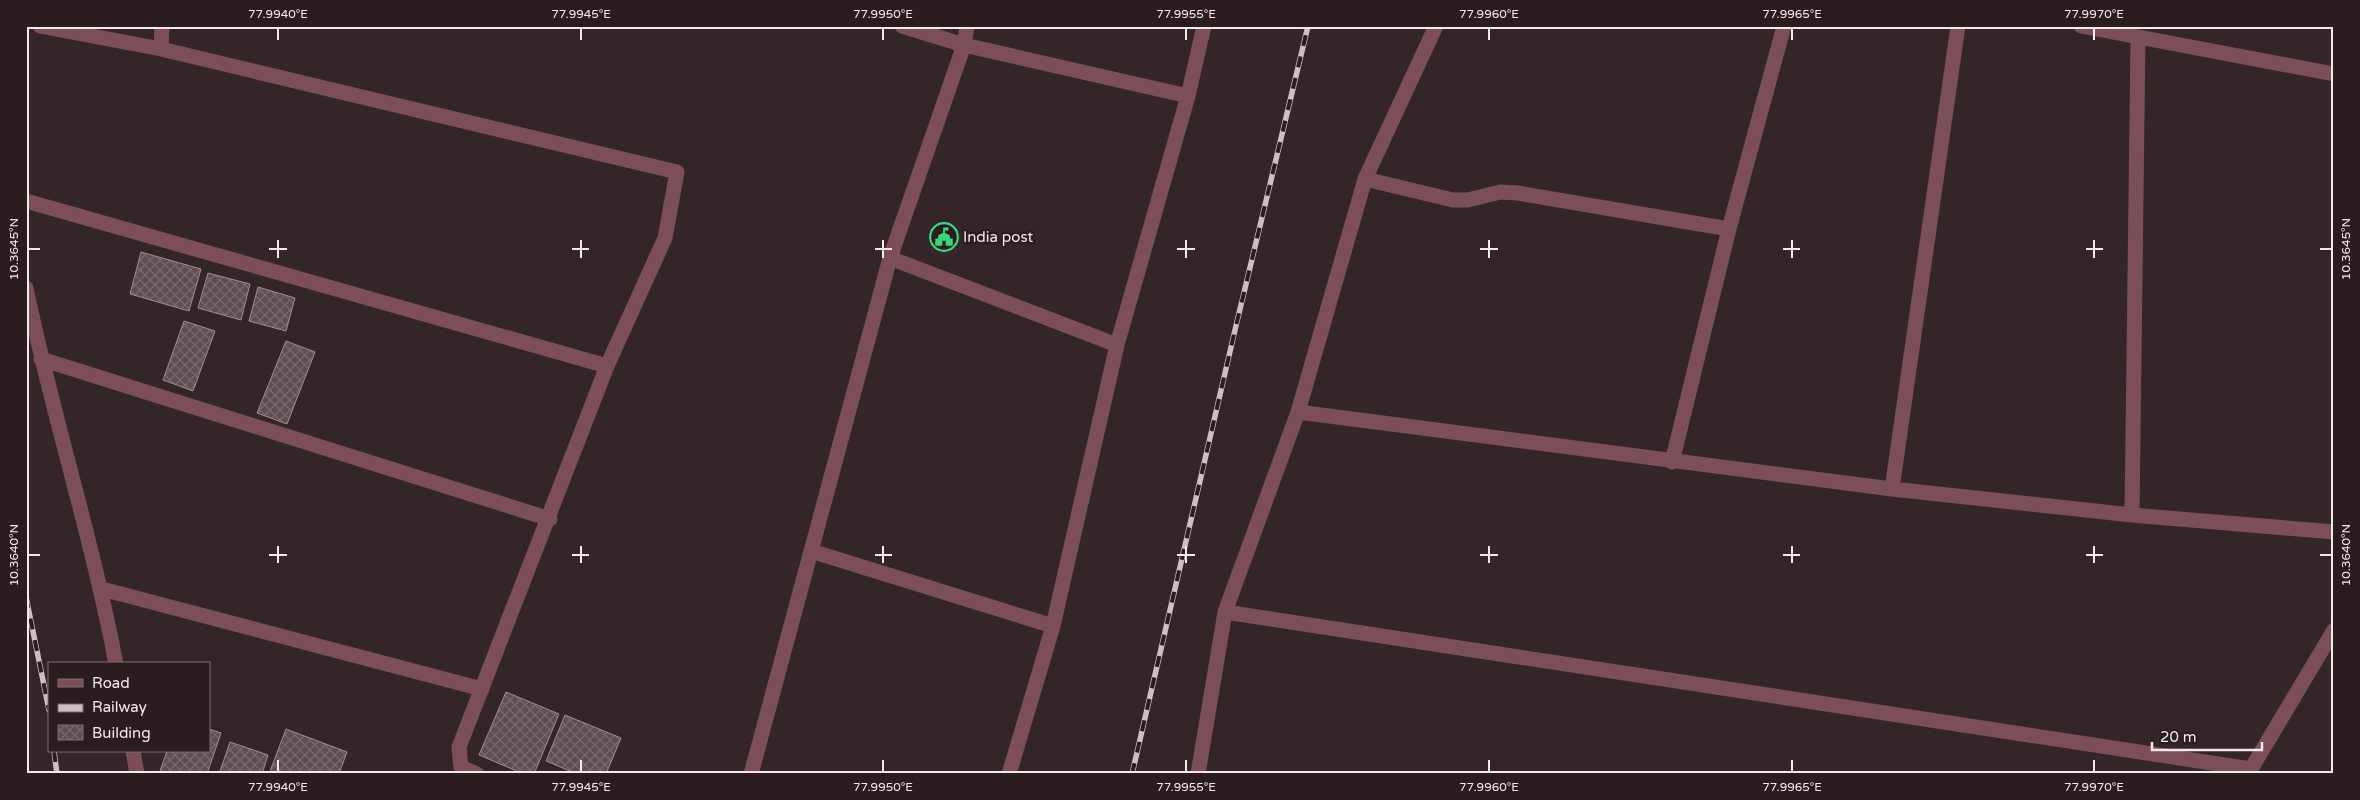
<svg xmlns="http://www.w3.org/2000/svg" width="2360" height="800" viewBox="0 0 2360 800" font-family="'Varela Round',sans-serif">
  <defs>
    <pattern id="building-cross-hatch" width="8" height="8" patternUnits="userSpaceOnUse" patternTransform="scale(1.25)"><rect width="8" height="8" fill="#5f4f52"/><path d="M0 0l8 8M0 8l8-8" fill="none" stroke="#77686b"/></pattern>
  </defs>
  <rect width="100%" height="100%" fill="#342529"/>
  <!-- building -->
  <path fill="url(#building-cross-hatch)" stroke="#9e8c90" d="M141 252 201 269 189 311 130 294Z
    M208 273 250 284 241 320 198 308Z
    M258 287 295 298 286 331 249 321Z
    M184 321 215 331 193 391 163 380Z
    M286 341 315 352 287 424 257 413Z
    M506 692 559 714 534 774H524L479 755Z
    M565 715 621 738 606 774H577L546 761Z
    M209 729 221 733 207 774H159L167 751H209Z
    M286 729 347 752 339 774H269Z
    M230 742 268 755 262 774H219Z"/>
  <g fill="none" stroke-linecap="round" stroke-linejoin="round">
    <!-- minor -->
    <path stroke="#7c4e59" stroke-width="15" d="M40 26 161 49 677 172 665 238 607 366 459 747 461 767 477 774
      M902 26 964 45 1188 96
      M2081 26 2334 74
      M161 49 162 26
      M1365 179 1453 200H1468L1500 192 1518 193 1729 229
      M26 201 607 366
      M890 258 1117 345
      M26 288C52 414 92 537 116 664
      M41 359 550 519
      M1298 412 1892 489 2132 515 2334 532
      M1672 462 1729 229 1784 26
      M1892 489 1958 26
      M2132 515 2138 38
      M811 551 1053 626
      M102 589 482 689
      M1225 612 2251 769
      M133 751 137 774
      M751 774 890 258 964 45 967 26
      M1009 774 1053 626 1117 345 1188 96 1204 26
      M1198 774 1225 612 1298 412 1365 179 1436 26
      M2248 774 2334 630"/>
    <defs>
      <path id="rail" d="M26 597 49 710
        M54 751 57 774
        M1132 774 1235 330 1308 26"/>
    </defs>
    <!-- rail casing -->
    <use href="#rail" stroke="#cbc0c2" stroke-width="5.5"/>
    <!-- rail -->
    <use href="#rail" stroke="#2a1c1f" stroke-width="4" stroke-dasharray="11" stroke-linecap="butt"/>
  </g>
  <!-- ticks -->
  <path fill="none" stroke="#f4eaec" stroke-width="2" d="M278 28V40M581 28V40M883 28V40M1186 28V40M1489 28V40M1792 28V40M2094 28V40M278 240V258M581 240V258M883 240V258M1186 240V258M1489 240V258M1792 240V258M2094 240V258M28 249H40M269 249H287M572 249H589M875 249H892M1177 249H1195M1480 249H1498M1783 249H1800M2086 249H2103M2320 249H2332M278 546V563M581 546V563M883 546V563M1186 546V563M1489 546V563M1792 546V563M2094 546V563M28 555H40M269 555H287M572 555H589M875 555H892M1177 555H1195M1480 555H1498M1783 555H1800M2086 555H2103M2320 555H2332M278 760V772M581 760V772M883 760V772M1186 760V772M1489 760V772M1792 760V772M2094 760V772"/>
  <!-- icons -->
  <defs>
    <symbol id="civic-ring" viewBox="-11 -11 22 22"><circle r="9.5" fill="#2a1c1f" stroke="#39d87f" stroke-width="1.5"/><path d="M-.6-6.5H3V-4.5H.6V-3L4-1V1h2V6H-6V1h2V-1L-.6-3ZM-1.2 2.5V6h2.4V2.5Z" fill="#39d87f"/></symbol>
  </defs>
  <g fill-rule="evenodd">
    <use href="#civic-ring" x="928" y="221" width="32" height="32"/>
  </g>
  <g text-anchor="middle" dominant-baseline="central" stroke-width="4.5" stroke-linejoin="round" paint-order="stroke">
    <!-- poi labels -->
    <g font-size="15" fill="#f4eaec" stroke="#2a1c1f" text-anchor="start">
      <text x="963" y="237">India post</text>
    </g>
  </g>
  <!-- border -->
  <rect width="2360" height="800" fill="none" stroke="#2a1c1f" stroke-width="55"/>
  <!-- legend -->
  <rect x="48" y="662" width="162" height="90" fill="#2a1c1f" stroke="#7b6e71"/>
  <rect x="58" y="679" width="25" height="8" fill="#7c4e59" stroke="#7b6e71"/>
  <text x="92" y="688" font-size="15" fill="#f4eaec">Road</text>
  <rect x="58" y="704" width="25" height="8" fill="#cbc0c2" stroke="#7b6e71"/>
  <text x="92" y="712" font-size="15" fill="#f4eaec">Railway</text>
  <rect x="58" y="725" width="25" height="15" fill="url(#building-cross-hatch)" stroke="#7b6e71"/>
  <text x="92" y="738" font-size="15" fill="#f4eaec">Building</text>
  <!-- scale -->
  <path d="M2152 742v8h110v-8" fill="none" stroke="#f4eaec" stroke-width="2.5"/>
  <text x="2160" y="742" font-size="15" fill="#f4eaec" stroke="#2a1c1f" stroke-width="4" paint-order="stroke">20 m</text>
  <rect x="28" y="28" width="2304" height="744" fill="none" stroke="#f4eaec" stroke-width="2"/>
  <g font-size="12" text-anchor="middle" fill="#f4eaec">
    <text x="278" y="18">77.9940°E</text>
    <text x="581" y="18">77.9945°E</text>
    <text x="883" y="18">77.9950°E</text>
    <text x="1186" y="18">77.9955°E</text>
    <text x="1489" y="18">77.9960°E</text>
    <text x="1792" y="18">77.9965°E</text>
    <text x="2094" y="18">77.9970°E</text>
    <text transform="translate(14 249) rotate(-90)" y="4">10.3645°N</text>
    <text transform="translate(2346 249) rotate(-90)" y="4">10.3645°N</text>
    <text transform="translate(14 555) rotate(-90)" y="4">10.3640°N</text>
    <text transform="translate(2346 555) rotate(-90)" y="4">10.3640°N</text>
    <text x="278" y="791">77.9940°E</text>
    <text x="581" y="791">77.9945°E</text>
    <text x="883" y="791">77.9950°E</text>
    <text x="1186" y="791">77.9955°E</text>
    <text x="1489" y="791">77.9960°E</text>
    <text x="1792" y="791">77.9965°E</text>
    <text x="2094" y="791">77.9970°E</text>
  </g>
</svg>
